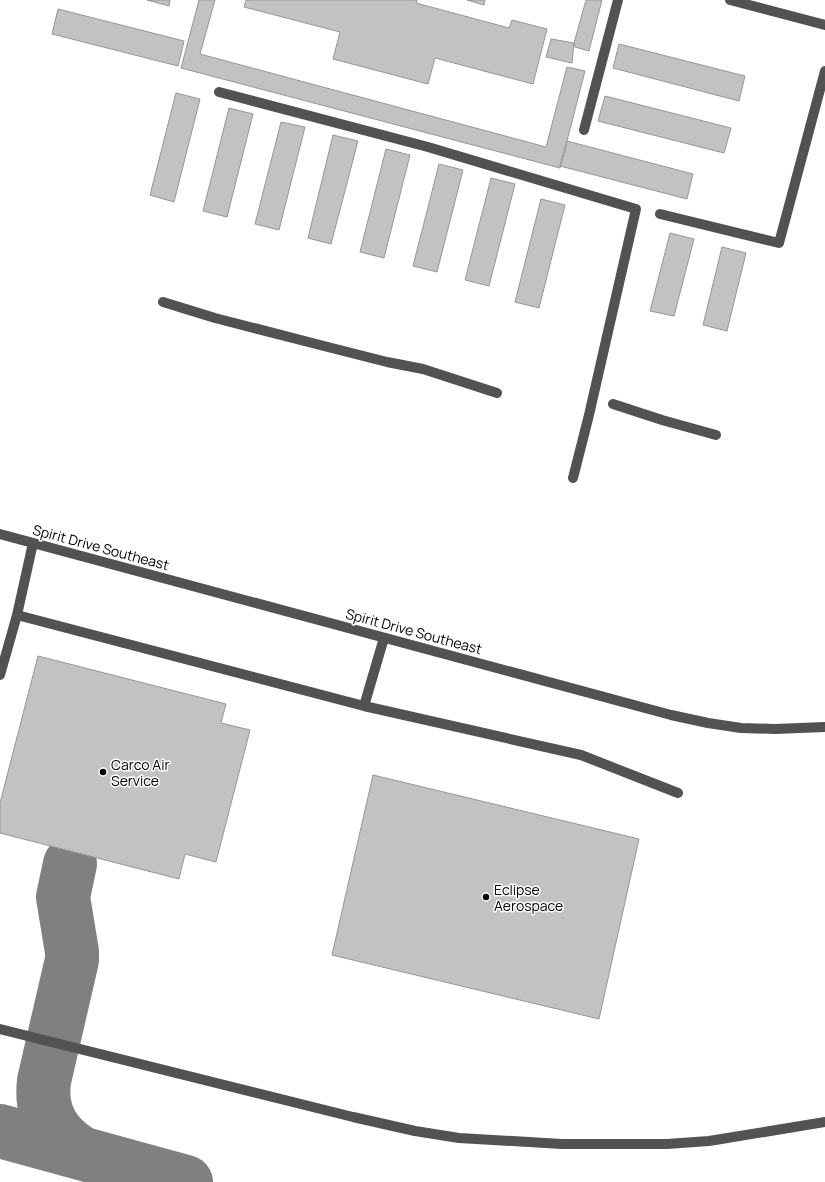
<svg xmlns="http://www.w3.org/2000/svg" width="825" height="1182" viewBox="0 0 825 1182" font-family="Manrope,sans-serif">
  <rect width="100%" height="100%" fill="#fff"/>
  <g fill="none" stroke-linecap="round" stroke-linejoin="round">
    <!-- taxiway -->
    <path stroke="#808080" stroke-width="54" d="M70 864 63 897 72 952V960L44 1081C40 1114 54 1137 83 1154
      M0 1131 186 1182"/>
  </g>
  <!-- building -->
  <path fill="#c2c2c2" stroke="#969696" d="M147 0H170L169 6Z
    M199 0H215L200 54 546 147 567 67 585 71 560 168 181 68Z
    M246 0H417L416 3 509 28 512 20 547 29 533 84 435 58 428 84 333 59 340 32 244 7Z
    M467 0H485L484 5Z
    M586 0H602L589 51 575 47 574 43Z
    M58 9 184 41 178 66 52 34Z
    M551 39 574 43 572 63 546 57Z
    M619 44 745 76 739 101 613 68Z
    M176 93 200 99 174 202 150 195Z
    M605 96 731 128 724 153 598 121Z
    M229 108 253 114 227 217 203 211Z
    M281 122 305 127 279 230 255 224Z
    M333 135 358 141 331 244 308 238Z
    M567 141 693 174 687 199 560 166Z
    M386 149 410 155 384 258 360 252Z
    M439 164 463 170 437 272 413 266Z
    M491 178 515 184 489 286 465 280Z
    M541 199 565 205 539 308 515 302Z
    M670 233 694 239 674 316 650 311Z
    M722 247 746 253 727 331 703 325Z
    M38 656 226 704 221 723 250 730 216 862 185 854 179 879 0 833V803Z
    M373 775 639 839 599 1019 332 955Z"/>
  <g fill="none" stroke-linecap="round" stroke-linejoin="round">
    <!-- minor -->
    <path stroke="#525252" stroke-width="10" d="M730 0 825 25
      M219 92 428 147 636 209 589 415 573 478
      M584 130 618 0
      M660 214 779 243 825 71
      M163 302 215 318 320 345 387 362 423 369 497 393
      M613 404 662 420 716 435
      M0 534 671 715 708 723 741 728 775 729 825 727
      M17 615 364 706 581 755 678 793
      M0 675 17 615 33 543
      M364 706 384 638
      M0 1029 353 1117 415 1131 459 1138 562 1144H667L709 1141 825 1122"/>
  </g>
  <!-- markers -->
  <g fill="#000" stroke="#fff" stroke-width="1.5">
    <circle cx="103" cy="772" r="4"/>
    <circle cx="486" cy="897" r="4"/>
  </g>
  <g text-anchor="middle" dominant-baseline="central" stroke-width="3" stroke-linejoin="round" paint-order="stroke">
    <!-- street labels -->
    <g font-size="14" fill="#000" stroke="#fff">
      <text transform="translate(101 547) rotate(15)">Spirit Drive Southeast</text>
      <text transform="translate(414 631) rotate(15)">Spirit Drive Southeast</text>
    </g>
    <!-- poi labels -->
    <g font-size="14" fill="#000" stroke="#fff" text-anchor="start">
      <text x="111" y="764">Carco Air<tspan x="111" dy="16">Service</tspan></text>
      <text x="494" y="889">Eclipse<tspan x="494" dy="16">Aerospace</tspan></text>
    </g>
  </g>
</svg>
